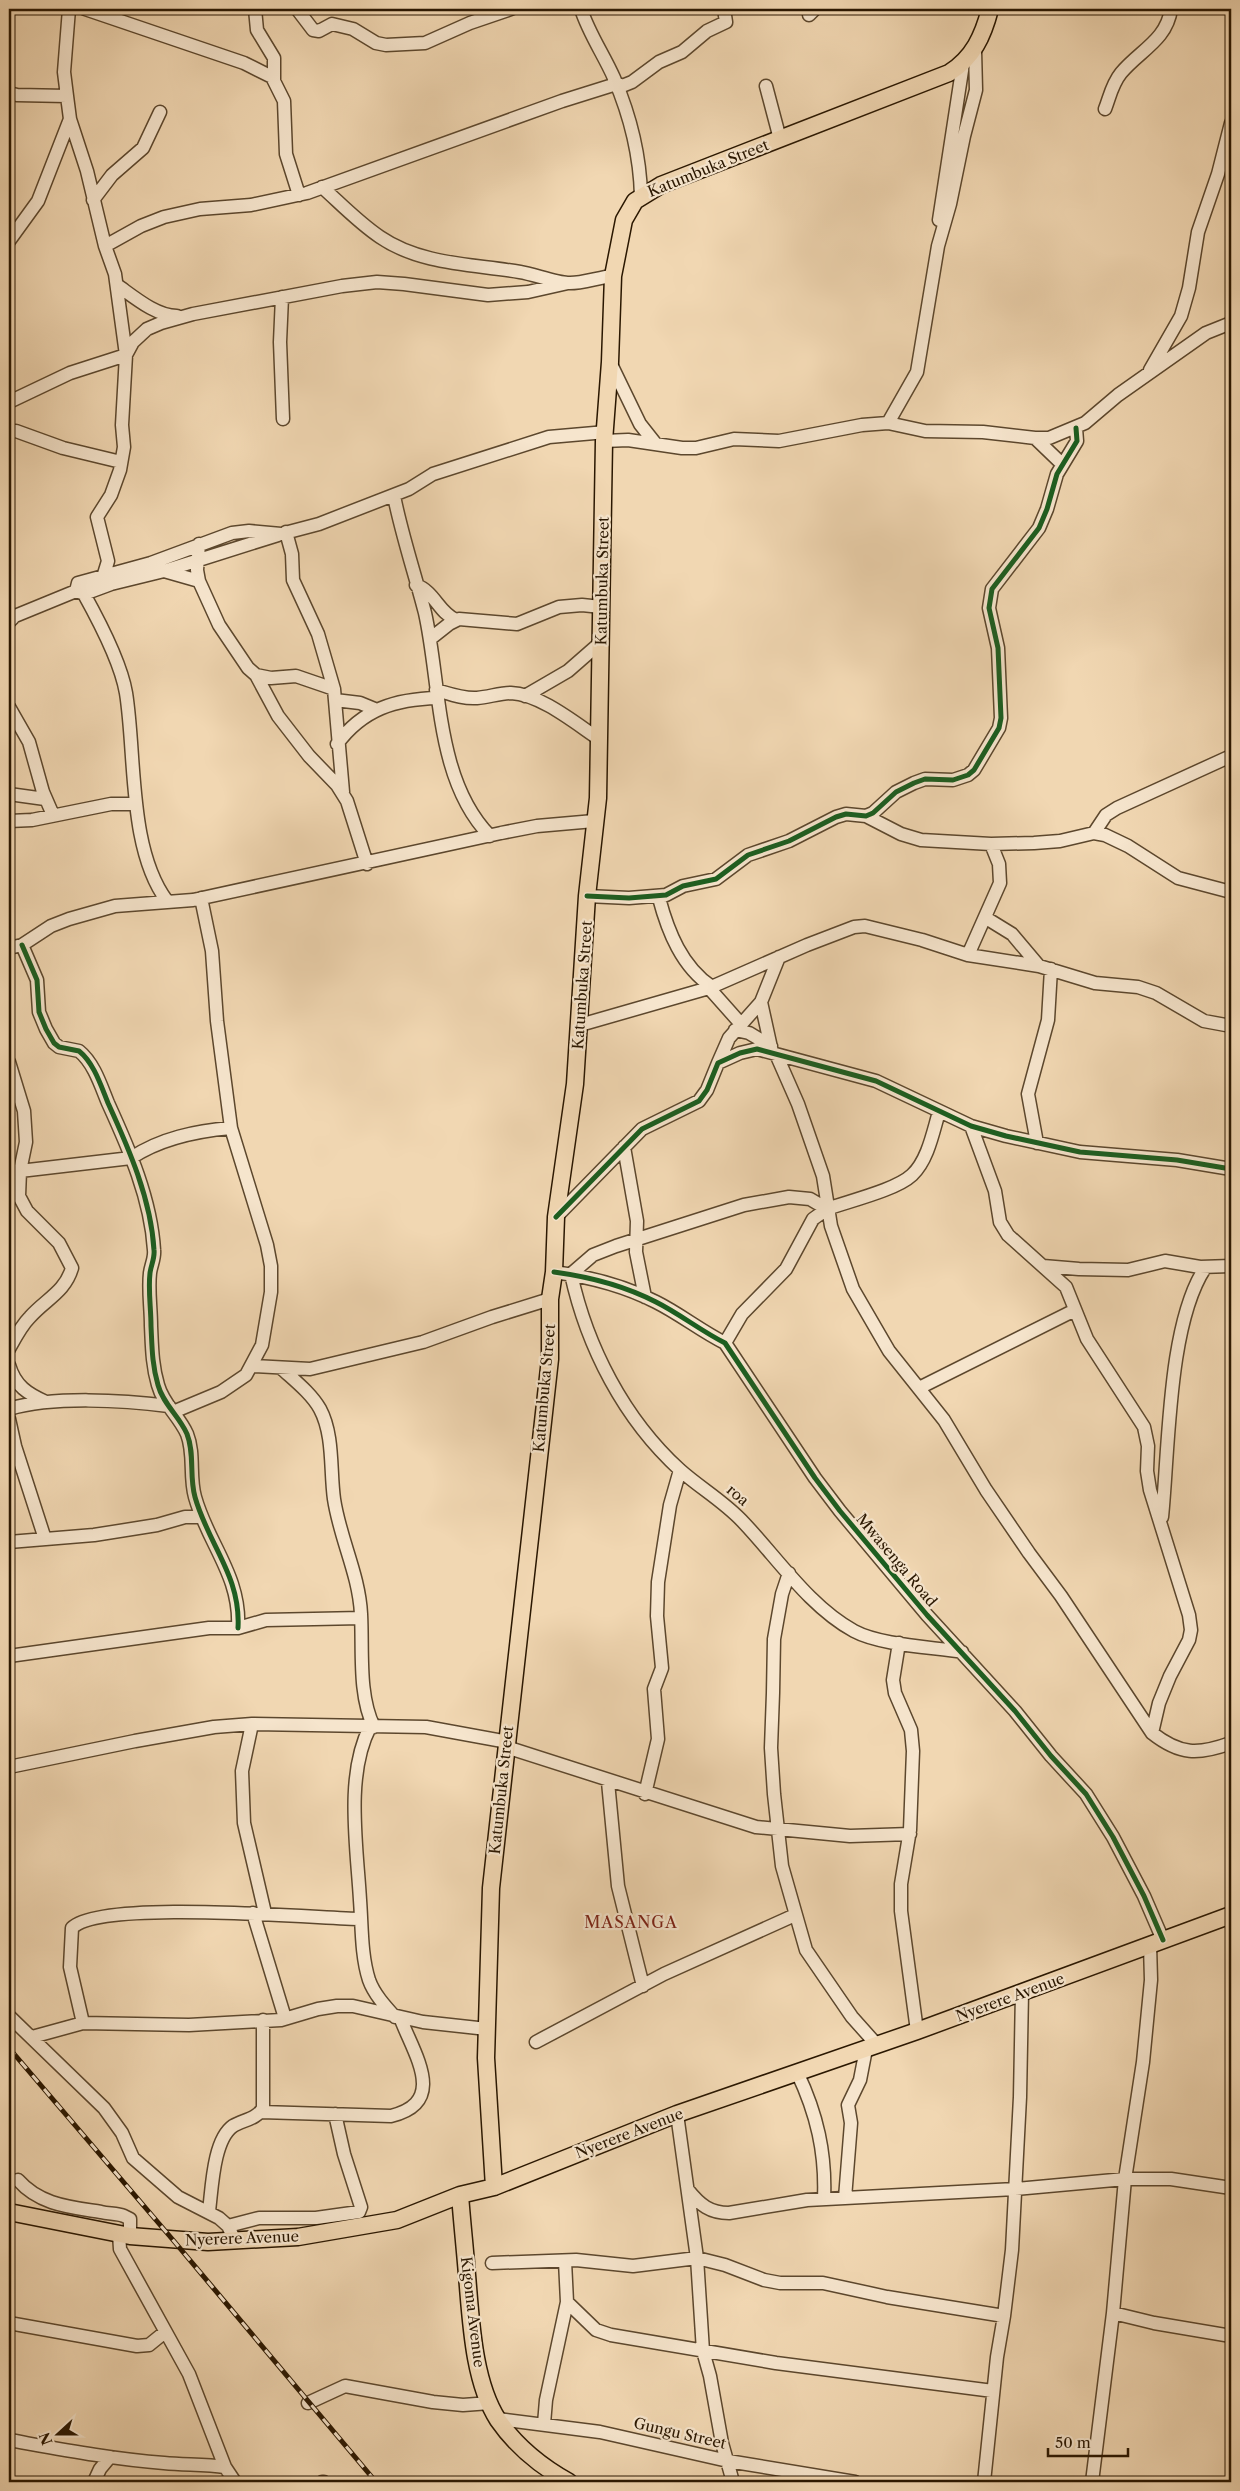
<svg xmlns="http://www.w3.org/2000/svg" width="1240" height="2491" viewBox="0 0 1240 2491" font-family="'Libre Caslon Text',serif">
  <rect width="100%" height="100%" fill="#f1d7b2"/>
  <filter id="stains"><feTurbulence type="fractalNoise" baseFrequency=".004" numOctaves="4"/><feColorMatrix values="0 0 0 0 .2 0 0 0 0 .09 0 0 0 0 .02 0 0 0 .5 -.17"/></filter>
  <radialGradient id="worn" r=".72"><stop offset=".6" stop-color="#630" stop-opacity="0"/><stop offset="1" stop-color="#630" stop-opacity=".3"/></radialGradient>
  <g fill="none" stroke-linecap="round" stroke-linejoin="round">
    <defs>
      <path id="minor" d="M69 9 64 72 67 96 70 119 87 171 105 246 115 274 126 355 122 425 124 447 120 470 111 495 97 517 108 561 104 574
        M85 9 244 63 272 77 284 101 286 154 299 195
        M255 9 257 30 274 58V80
        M297 9 313 30 319 31 332 24 353 29 376 43 386 45 425 43 470 23 511 9
        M581 9C589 34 604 55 614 78 629 113 640 153 641 196
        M809 15 815 9
        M766 86 780 139
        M9 93 17 95 67 96
        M1105 109C1110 96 1112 84 1121 73 1139 51 1167 40 1171 9
        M322 187C341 204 359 223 380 237 421 265 473 264 520 272 533 274 557 283 568 283 580 284 600 277 613 276
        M93 200 112 175 143 148 160 112
        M939 220 963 64
        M9 241 38 201 70 119
        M105 246 141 226 164 217 200 209 251 205 307 193 562 101 613 85 614 81 622 86 632 82 659 62 682 52 707 31 726 22 724 9
        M117 285C134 297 156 316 177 316
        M282 297 280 342 283 419
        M610 362 640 424 655 443
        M1150 370 1181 316 1189 288 1198 232 1218 174 1231 123
        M9 402 70 373 126 355 133 342 147 329 161 323 193 314 342 286 377 282 404 284 488 295 528 292 568 283
        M888 423 917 372 938 246 950 204 964 136 976 90 975 50
        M9 431H16L63 448 121 462
        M1035 438 1062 464
        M604 441 628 440 682 448H696L734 439 779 441 862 425 888 423 925 431 983 432 1035 438H1049L1085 423 1118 395 1206 333 1231 323
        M394 496C402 536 415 574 425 613 441 684 435 780 490 836
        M286 532 292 554 293 580 318 634 334 689 343 792
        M199 544 197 570 199 581 219 625 248 668 256 675 278 716 309 756 337 785 347 801 367 864
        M164 571 278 535
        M416 585C435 592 438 612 456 620
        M76 591 84 594C99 621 121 663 126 693 136 755 128 849 167 901
        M84 594 111 584 164 571 199 581
        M9 622 15 616 76 591 78 583 151 563 232 533 249 531 281 534 319 524 409 489 433 474 549 437 606 432
        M430 639 449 624 459 619 517 624 559 607 582 605 601 607
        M256 675 271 678 296 676 334 689
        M436 690C450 694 463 699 477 698 489 697 500 693 511 693 540 694 575 723 599 739
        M525 696 568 671 600 643
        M335 700 360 703 377 710
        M9 707 29 742 43 792 53 815
        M337 744C363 709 395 699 438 698
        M9 794 45 799
        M866 816 901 834 921 840 991 844 1034 843 1060 841 1094 833 1105 835 1128 846 1178 878 1231 892
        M9 821 32 820 111 804H136
        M1094 833 1106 815 1117 808 1231 756
        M587 896 629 898 666 895 683 886 716 879 748 855 789 841 836 817 846 814 866 816 873 813 896 792 914 783 925 779 953 780 968 775 974 770 999 728 1001 718 998 648 989 608 992 589 1039 528 1047 509 1057 474 1077 441 1076 428
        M659 898C668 932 682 967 712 987
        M986 918 1012 934 1039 966
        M22 945 37 980 39 1012 46 1029 54 1043 59 1047 79 1051C94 1063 101 1086 108 1103 129 1149 151 1199 154 1250 155 1258 151 1265 150 1273 148 1290 151 1308 151 1326 152 1346 152 1365 158 1385 163 1404 179 1416 187 1434 195 1454 189 1476 195 1497 208 1544 241 1576 238 1628
        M9 948 22 945 51 926 69 919 115 906 193 900 501 833 537 826 594 821
        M968 955 1000 883 999 864 991 844
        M709 988 741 1024
        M761 1002 772 1052
        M580 1025 709 988 807 945 854 927 865 926 922 940 968 955 1039 966 1095 983 1138 987 1156 993 1204 1021 1231 1026
        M735 1030 749 1033 771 1046
        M776 1054 798 1104 823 1176 831 1226 853 1289 889 1351 944 1420 986 1490 1029 1553 1061 1596 1152 1733C1180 1755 1198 1755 1231 1743
        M9 1062 24 1111 26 1142 20 1171 19 1196 27 1211 59 1243 72 1268C65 1292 46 1299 30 1317 21 1326 15 1338 9 1349
        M718 1063 729 1038 761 1002 779 957
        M971 1126 995 1191 1000 1222 1008 1235 1066 1287 1087 1339 1144 1427 1148 1446 1147 1471 1150 1490 1189 1615 1191 1630 1189 1640 1170 1676 1159 1703 1152 1733
        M1037 1143 1028 1094 1048 1020 1051 969
        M624 1147 637 1221 636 1252 645 1297
        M20 1171 131 1158C161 1138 196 1131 231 1128
        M827 1209 810 1199 789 1197 744 1205 616 1246 593 1255 571 1274C587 1347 624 1419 680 1470 700 1488 725 1502 744 1523 778 1559 810 1607 854 1631 880 1645 931 1647 962 1652
        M556 1217 642 1129 699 1101 707 1090 718 1063 740 1053 757 1049 876 1081 971 1126 1006 1136 1080 1152 1177 1160 1231 1169
        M1043 1266 1079 1269 1128 1270 1165 1261 1200 1267 1231 1266
        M554 1272C591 1277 623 1285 656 1302 680 1314 701 1331 725 1343L815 1478 840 1511 927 1615 1015 1711 1051 1756 1086 1794 1113 1837 1144 1896 1163 1940
        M725 1343 742 1314 786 1269 813 1219 827 1209C849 1201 896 1190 912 1175 928 1160 933 1132 939 1112
        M9 1365C15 1386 28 1394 46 1402
        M252 1366 310 1369 331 1364 423 1342 492 1317 550 1299
        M281 1368C294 1380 311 1393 320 1409 334 1435 330 1471 334 1499 340 1539 359 1574 361 1614 363 1650 358 1695 374 1727
        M919 1388 1075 1310
        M9 1409C53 1396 123 1400 169 1406
        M173 1412 221 1392 246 1375 262 1345 271 1292V1266L267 1245 231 1128 217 1021 212 951 201 898
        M9 1419 15 1446 45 1539
        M1162 1517C1169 1448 1168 1324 1205 1268
        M9 1542 94 1535 157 1525 185 1517H201
        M789 1573 782 1594 774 1639 773 1693 771 1748 774 1794 782 1866 806 1950 852 2017 877 2045
        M899 1643 893 1680 895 1693 911 1730 913 1751 910 1830 901 1884V1911L917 2031
        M9 1656 209 1628H238L266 1620 361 1618
        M252 1724 242 1771 244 1823 265 1913
        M370 1727C345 1775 357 1847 360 1900 362 1926 361 1955 369 1980 374 1994 385 2006 395 2017
        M506 1747 756 1827 850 1836 910 1834
        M9 1767 135 1741 214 1727 252 1724 426 1727 508 1742
        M608 1782 618 1886 643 1986
        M645 1794 658 1739 654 1689 662 1668 657 1616 658 1582 670 1505 680 1470
        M253 1913 285 2018
        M9 2016 104 2108 122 2133 133 2158 178 2197 219 2218 228 2226 235 2241
        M83 2023 70 1967 72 1928C100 1899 313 1918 361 1919
        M32 2037 83 2023 189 2025 281 2020 318 2009 337 2006H353L423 2022 487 2029
        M536 2042 664 1974 795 1915
        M797 2072C817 2114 826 2153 824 2199
        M261 2112 391 2116C449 2102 413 2053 400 2017
        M677 2114 697 2258 703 2351 710 2376 722 2443 733 2482
        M18 2180C40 2205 70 2207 101 2212 109 2214 117 2213 124 2216L130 2219V2236
        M688 2190C700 2205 710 2213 729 2213L807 2200 1015 2189 1125 2179H1171L1231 2188
        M845 2198 851 2123 848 2105 860 2080 866 2049
        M209 2211C212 2189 213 2140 233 2126 243 2120 257 2119 263 2108V2020
        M228 2226 259 2218H316L359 2212 361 2207 344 2154 335 2114
        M119 2234 120 2249 189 2374 225 2467 235 2482
        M492 2263 576 2260 633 2266 697 2258 725 2265 764 2280 780 2283H823L887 2297 1004 2316
        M567 2302 596 2330 611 2335 776 2363 993 2391
        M1113 2313 1154 2323 1231 2336
        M9 2323 137 2346 149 2345 165 2332
        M308 2403 345 2386 433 2402 463 2405 490 2403
        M498 2419 600 2432 728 2461 855 2482
        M544 2424 546 2400 567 2302 565 2261
        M9 2440C60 2449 112 2459 164 2463 185 2465 205 2464 225 2467
        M94 2482 100 2469 110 2457
        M322 2482H324
        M984 2482 997 2357 1004 2316 1012 2250 1020 2097 1022 1992
        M1092 2482 1113 2313 1125 2179 1143 2062 1151 1980 1150 1945"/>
      <path id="major" d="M494 2187 486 2058 491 1888 550 1359V1299L554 1272 556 1217 575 1084 587 896 598 798 604 441 610 362 613 276 624 220 635 201 661 185 949 73C973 58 983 36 990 9
        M460 2195C462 2222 465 2249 467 2275 471 2320 473 2381 498 2420 516 2446 542 2467 569 2482
        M9 2212 130 2236 208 2242 298 2237 397 2220 460 2195 494 2187 677 2114 917 2031 1231 1915"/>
    </defs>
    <!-- minor casing -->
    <use href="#minor" stroke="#5c472d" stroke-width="15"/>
    <!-- major casing -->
    <use href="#major" stroke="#2a1701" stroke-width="19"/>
    <!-- minor -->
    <use href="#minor" stroke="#f6e5cd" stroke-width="12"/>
    <!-- major -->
    <use href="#major" stroke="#f1d7b2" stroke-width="16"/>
    <defs>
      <path id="rail" d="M9 2048 173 2240 376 2482"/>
    </defs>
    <!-- rail casing -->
    <use href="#rail" stroke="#2a1701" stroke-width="5"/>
    <!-- rail -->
    <use href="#rail" stroke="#f6e5cd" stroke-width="3" stroke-dasharray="9" stroke-linecap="butt"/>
    <defs>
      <path id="cycleway" d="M587 896 629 898 666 895 683 886 716 879 748 855 789 841 836 817 846 814 866 816 873 813 896 792 914 783 925 779 953 780 968 775 974 770 999 728 1001 718 998 648 989 608 992 589 1039 528 1047 509 1057 474 1077 441 1076 428
        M22 945 37 980 39 1012 46 1029 54 1043 59 1047 79 1051C94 1063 101 1086 108 1103 129 1149 151 1199 154 1250 155 1258 151 1265 150 1273 148 1290 151 1308 151 1326 152 1346 152 1365 158 1385 163 1404 179 1416 187 1434 195 1454 189 1476 195 1497 208 1544 241 1576 238 1628
        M556 1217 642 1129 699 1101 707 1090 718 1063 740 1053 757 1049 876 1081 971 1126 1006 1136 1080 1152 1177 1160 1231 1169
        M554 1272C591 1277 623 1285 656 1302 680 1314 701 1331 725 1343L815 1478 840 1511 927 1615 1015 1711 1051 1756 1086 1794 1113 1837 1144 1896 1163 1940"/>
    </defs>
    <!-- cycleway casing -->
    <use href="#cycleway" stroke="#f6e5cd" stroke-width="8"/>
    <!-- cycleway -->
    <use href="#cycleway" stroke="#1b5e20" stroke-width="5"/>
  </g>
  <g text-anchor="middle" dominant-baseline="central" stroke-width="4.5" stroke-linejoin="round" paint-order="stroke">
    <!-- street labels -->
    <g font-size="15" fill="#2a1701" stroke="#f6e5cd">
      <text transform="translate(708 168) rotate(-22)">Katumbuka Street</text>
      <text transform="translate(602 581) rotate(-89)">Katumbuka Street</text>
      <text transform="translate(582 985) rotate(-86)">Katumbuka Street</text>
      <text transform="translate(544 1388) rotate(-85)">Katumbuka Street</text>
      <text transform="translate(738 1495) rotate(41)">roa</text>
      <text transform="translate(897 1560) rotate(50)">Mwasenga Road</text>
      <text transform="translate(501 1790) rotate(-84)">Katumbuka Street</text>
      <text transform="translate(1010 1997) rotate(-20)">Nyerere Avenue</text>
      <text transform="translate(629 2133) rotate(-21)">Nyerere Avenue</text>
      <text transform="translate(242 2238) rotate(-2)">Nyerere Avenue</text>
      <text transform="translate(473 2312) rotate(83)">Kigoma Avenue</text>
      <text transform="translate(680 2433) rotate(13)">Gungu Street</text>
    </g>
    <!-- neighbourhood labels -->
    <g font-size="16" letter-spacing="1" fill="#7a1f14" stroke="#f6e5cd">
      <text x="631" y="1922">MASANGA</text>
    </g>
  </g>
  <!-- margin -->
  <rect width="1240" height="2491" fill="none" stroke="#f1d7b2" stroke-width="30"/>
  <rect x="10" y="10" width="1220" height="2471" fill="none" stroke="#2a1701" stroke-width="2.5"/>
  <rect x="15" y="15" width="1210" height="2461" fill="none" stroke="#2a1701"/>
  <!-- north arrow -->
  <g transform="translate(58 2434) rotate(249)" stroke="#f6e5cd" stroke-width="4" paint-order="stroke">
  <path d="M0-4L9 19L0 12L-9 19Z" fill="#2a1701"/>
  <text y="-8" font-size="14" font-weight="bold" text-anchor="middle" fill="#2a1701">N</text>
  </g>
  <!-- scale -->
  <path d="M1048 2448v8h80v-8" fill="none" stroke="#2a1701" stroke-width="2.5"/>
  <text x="1055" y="2448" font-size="15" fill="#2a1701" stroke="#f6e5cd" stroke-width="4" paint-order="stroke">50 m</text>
  <rect width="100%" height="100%" filter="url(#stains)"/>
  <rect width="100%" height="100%" fill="url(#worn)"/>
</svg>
